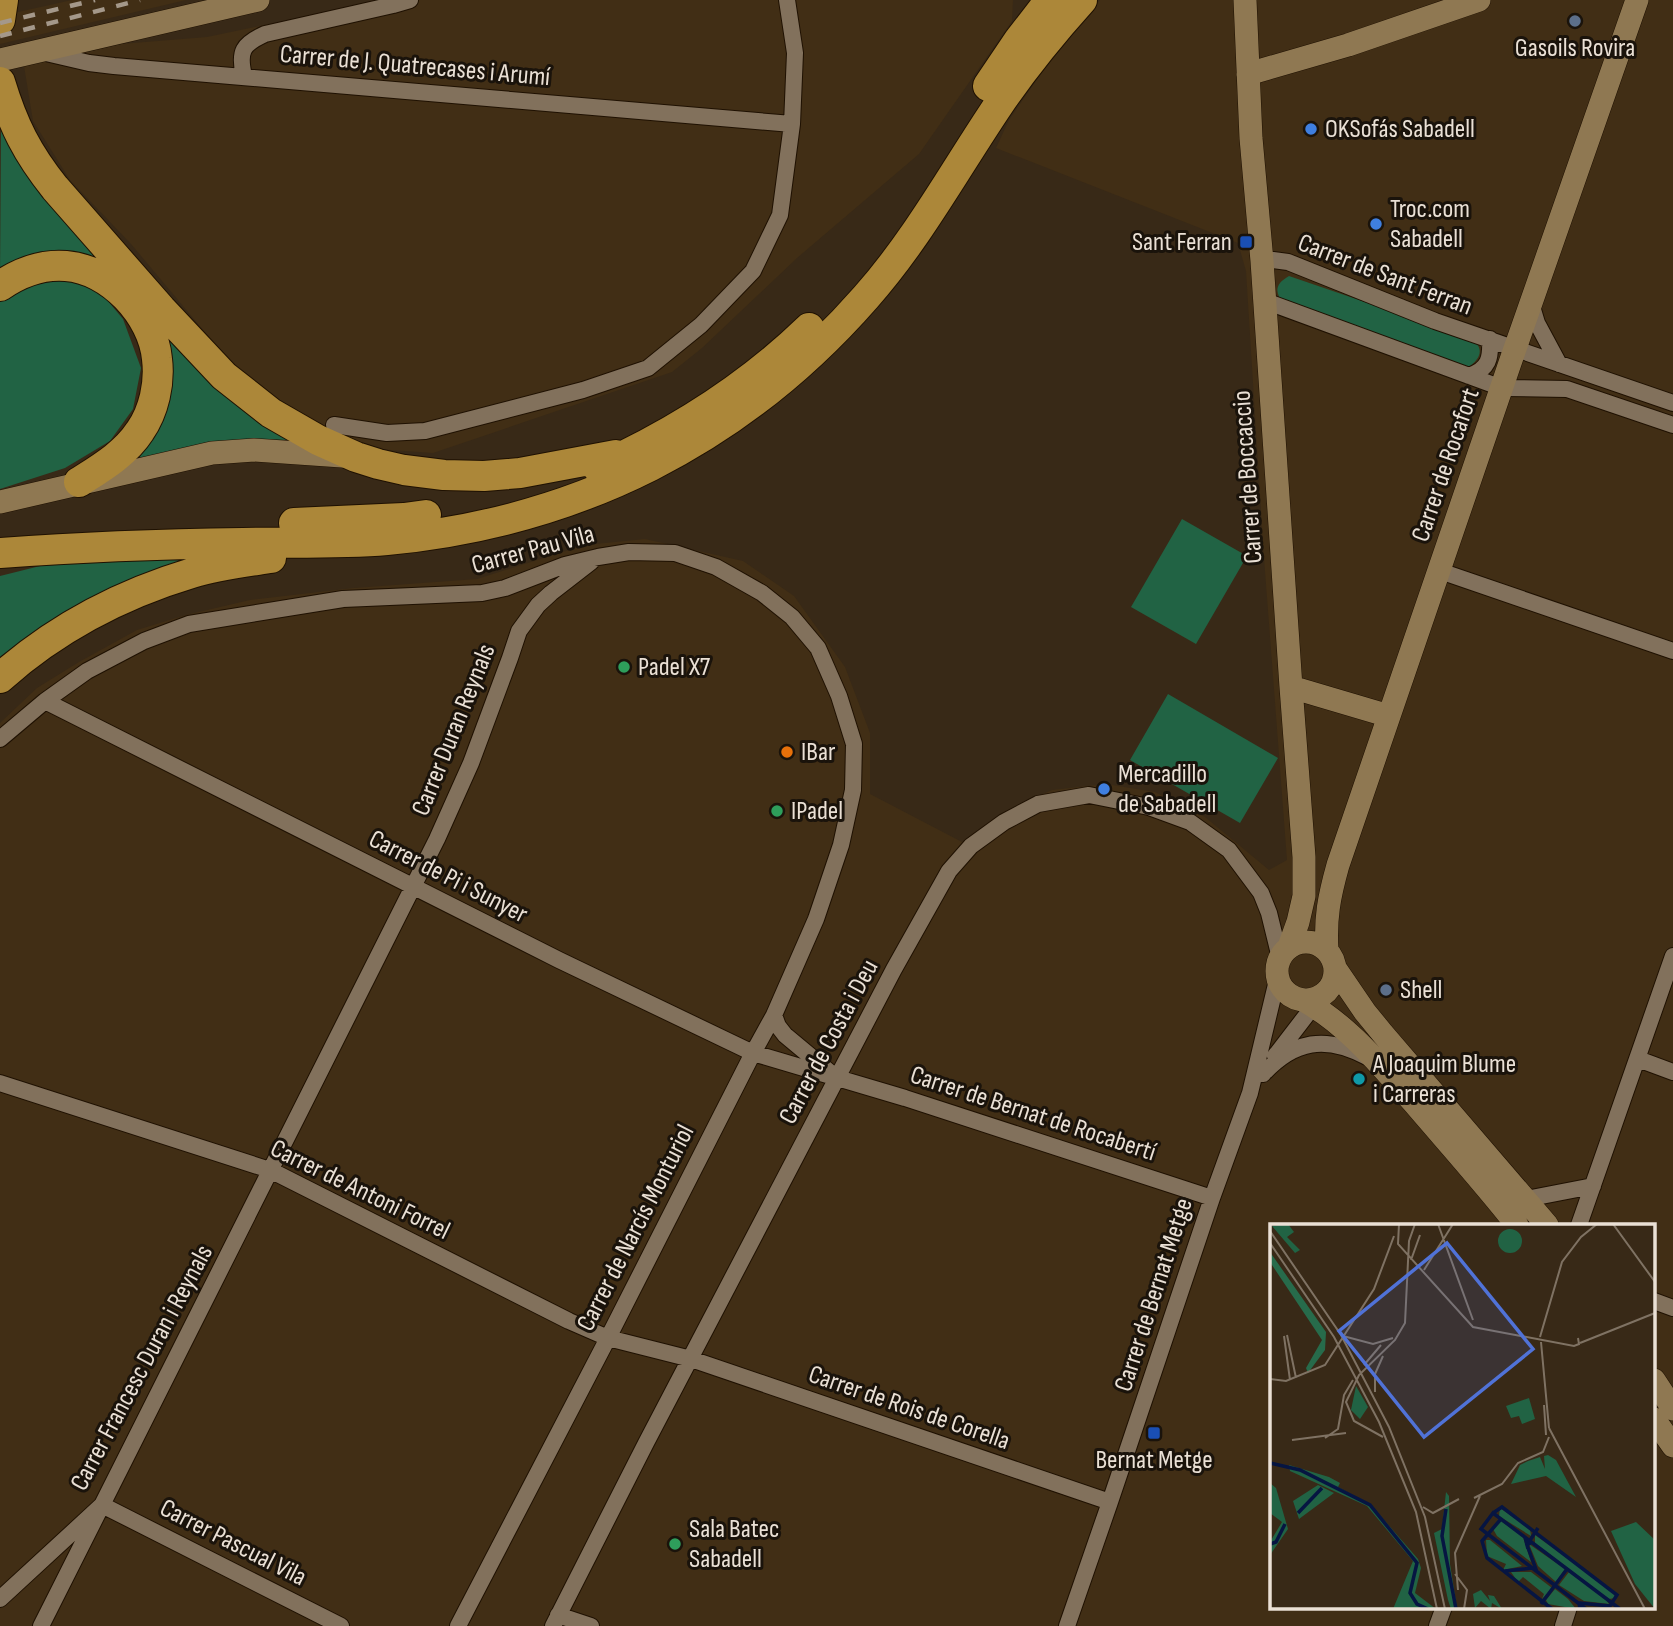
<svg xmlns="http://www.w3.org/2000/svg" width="1673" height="1626" viewBox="0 0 1673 1626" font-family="'Sofia Sans Condensed',sans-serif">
  <rect width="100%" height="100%" fill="#382917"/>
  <!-- built -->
  <path fill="#412e15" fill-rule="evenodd" d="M72 0H186L0 44V16Z
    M384 0H1013L1012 21 919 154 797 258 702 348 672 372 433 453 362 448 293 416 235 368 131 244 70 180 33 121 24 66 121 44 207 37Z
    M1100 0H1673V1626H0V723L37 688 79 662 137 630 186 615 250 600 354 588 477 579 585 545 645 539 743 561 794 596 845 667 870 733V794L962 842 1013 808 1052 790 1106 784 1155 792 1205 817 1269 870 1287 860 1264 558 1246 271 1238 243 996 148 1009 120 1064 40ZM1272 1225H1654V1607H1272Z"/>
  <!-- green -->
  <path fill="#216344" d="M1 123 115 272 0 278Z
    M1289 276 1467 337C1485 345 1483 358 1467 368L1284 304C1274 292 1275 284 1289 276Z
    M69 279 97 288 123 319 141 368 133 409 110 441 65 468 0 489V298L25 286Z
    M164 329 293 440 242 439 149 458 139 457V448Z
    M1182 519 1247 556 1196 644 1131 607Z
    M123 557H200L71 608 0 659V576L40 566Z
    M1168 694 1278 758 1240 823 1130 760Z"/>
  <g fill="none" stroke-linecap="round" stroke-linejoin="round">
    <defs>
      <path id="street" d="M46 53 89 63 114 66 792 124
        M244 76C238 51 243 44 265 34L393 5 410 0
        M1262 261 1273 260 1288 262 1435 321 1673 403
        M1265 301 1502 388 1567 389 1673 425
        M1531 303 1537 323 1559 364
        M1469 376C1489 369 1491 358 1490 339
        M334 425 387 433 425 431 583 390 648 368 701 325 753 271 780 215 792 124 795 53 787 0
        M1440 571 1673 651
        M45 701 559 960 753 1053 905 1098 1212 1198
        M0 739 45 701 87 671 144 641 189 624 343 599 482 593 505 588 565 565 598 557 629 552 675 553 716 567 762 593 792 617 818 648 839 696 854 744 853 790 841 845 816 919 774 1015 753 1053 608 1338 458 1626
        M774 1015 778 1026 785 1035 833 1075
        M1275 1056 1322 995
        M1638 1059 1673 1072
        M1263 1074C1294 1040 1326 1035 1367 1057
        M0 1083 270 1170 569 1321 608 1338 691 1359 1110 1502
        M1526 1199 1593 1186
        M1579 1225 1673 956
        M1654 1301 1673 1308
        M0 1599 102 1505 437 839 471 763 510 658 519 631 538 605 551 593 591 562
        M558 1615 591 1626
        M41 1626 102 1505 341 1626
        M553 1626 646 1443 894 969 949 871 971 846 1004 822 1038 804 1089 795 1149 807 1190 822 1229 850 1261 893 1269 913 1280 958
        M1067 1626 1110 1502 1212 1198 1250 1093 1278 976
        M1437 1626 1444 1607
        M1563 1626 1569 1607"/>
      <path id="secondary" d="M1245 0 1251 138 1262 261 1291 687 1304 857V896L1298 922 1289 947
        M0 60 258 0
        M1248 74 1348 45 1479 0
        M0 502 212 453 254 450 342 456
        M1291 687 1389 716
        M1277 971a29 29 0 1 1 58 0a29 29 0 1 1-58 0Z
        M1327 951C1325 918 1329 897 1338 865L1510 363 1637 0
        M1335 968 1365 1012 1383 1034 1547 1225
        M1303 1000C1348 1025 1379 1064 1413 1102 1448 1143 1484 1183 1517 1225
        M1654 1380 1673 1409
        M1654 1419 1673 1446"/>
      <path id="highway" d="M0 20 3 0
        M0 82C13 125 27 153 55 188L161 309 224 376 271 413 318 440 356 457 378 464 404 470 444 475 484 476 520 473 616 455
        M988 86 1019 40 1050 0
        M0 286C19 273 42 264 66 266 110 269 153 315 157 359 160 383 154 411 140 431 125 454 101 468 79 482
        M598 468C675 433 748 387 809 328
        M294 523 404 518 426 515
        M0 553C81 547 161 544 243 543 291 542 339 544 387 540 578 522 740 441 866 297 920 236 958 164 1004 97 1028 63 1054 31 1082 0
        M0 678C55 629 122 594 192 573 217 565 244 562 271 558"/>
    </defs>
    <!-- street casing -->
    <use href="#street" stroke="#1f1102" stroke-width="18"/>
    <!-- secondary casing -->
    <use href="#secondary" stroke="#1f1102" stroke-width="24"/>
    <!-- highway casing -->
    <use href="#highway" stroke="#1f1102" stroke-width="32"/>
    <!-- street -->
    <use href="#street" stroke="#82715c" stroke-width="16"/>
    <!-- secondary -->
    <use href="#secondary" stroke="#8f7852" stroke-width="23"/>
    <!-- highway -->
    <use href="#highway" stroke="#ac8739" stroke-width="30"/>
    <!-- rail -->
    <path stroke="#a4988a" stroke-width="4.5" stroke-dasharray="12 12" stroke-linecap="butt" d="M0 23 95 0
      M0 36 140 0"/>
  </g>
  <!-- markers -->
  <g fill="#5c6f8a" stroke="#1a130b" stroke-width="2.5">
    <circle cx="1575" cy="21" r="7"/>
    <circle cx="1386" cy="990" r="7"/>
  </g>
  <g fill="#3f7fe0" stroke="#1a130b" stroke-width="2.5">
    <circle cx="1311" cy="129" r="7"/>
    <circle cx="1376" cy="224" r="7"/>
    <circle cx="1104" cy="789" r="7"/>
  </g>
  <g fill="#1a4fb4" stroke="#1a130b" stroke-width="2.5">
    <rect x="1239" y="235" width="14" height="14" rx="3.5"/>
    <rect x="1147" y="1426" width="14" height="14" rx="3.5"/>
  </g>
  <g fill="#2e9e5b" stroke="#1a130b" stroke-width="2.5">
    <circle cx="624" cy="667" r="7"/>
    <circle cx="777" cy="811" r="7"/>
    <circle cx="675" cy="1544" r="7"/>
  </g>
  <circle fill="#e8710a" stroke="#1a130b" stroke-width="2.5" cx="787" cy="752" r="7"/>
  <circle fill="#0f9aa8" stroke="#1a130b" stroke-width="2.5" cx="1359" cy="1079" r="7"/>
  <g text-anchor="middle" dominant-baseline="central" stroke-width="6" stroke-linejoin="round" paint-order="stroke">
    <!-- poi labels -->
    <g font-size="26" fill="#eae0d5" stroke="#1a130b" text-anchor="start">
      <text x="1575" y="48" text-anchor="middle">Gasoils Rovira</text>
      <text x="1325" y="129">OKSofás Sabadell</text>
      <text x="1390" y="209">Troc.com<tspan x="1390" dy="30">Sabadell</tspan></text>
      <text x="1232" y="242" text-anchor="end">Sant Ferran</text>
      <text x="638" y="667">Padel X7</text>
      <text x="801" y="752">IBar</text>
      <text x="1118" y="774">Mercadillo<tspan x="1118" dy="30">de Sabadell</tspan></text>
      <text x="791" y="811">IPadel</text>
      <text x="1400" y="990">Shell</text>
      <text x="1373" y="1064">A Joaquim Blume<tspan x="1373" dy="30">i Carreras</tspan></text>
      <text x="1154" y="1460" text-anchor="middle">Bernat Metge</text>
      <text x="689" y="1529">Sala Batec<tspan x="689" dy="30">Sabadell</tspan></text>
    </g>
    <!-- street labels -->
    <g font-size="26" fill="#eae0d5" stroke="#1a130b">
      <text transform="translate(415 66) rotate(5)">Carrer de J. Quatrecases i Arumí</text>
      <text transform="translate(1385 275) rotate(21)">Carrer de Sant Ferran</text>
      <text transform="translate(1446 465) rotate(-71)">Carrer de Rocafort</text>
      <text transform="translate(1248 477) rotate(-94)">Carrer de Boccaccio</text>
      <text transform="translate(533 550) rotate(-15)">Carrer Pau Vila</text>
      <text transform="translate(454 730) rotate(-68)">Carrer Duran Reynals</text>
      <text transform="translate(448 877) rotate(27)">Carrer de Pi i Sunyer</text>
      <text transform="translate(829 1042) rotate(-62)">Carrer de Costa i Deu</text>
      <text transform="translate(1033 1114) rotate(18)">Carrer de Bernat de Rocabertí</text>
      <text transform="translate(360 1190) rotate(26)">Carrer de Antoni Forrel</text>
      <text transform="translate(636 1228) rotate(-63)">Carrer de Narcís Monturiol</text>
      <text transform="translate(1154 1295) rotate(-72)">Carrer de Bernat Metge</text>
      <text transform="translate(142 1368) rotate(-62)">Carrer Francesc Duran i Reynals</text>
      <text transform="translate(909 1408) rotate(19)">Carrer de Rois de Corella</text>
      <text transform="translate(233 1543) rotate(27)">Carrer Pascual Vila</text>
    </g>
  </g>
  <!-- overview -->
  <g transform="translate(1270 1224)">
    <rect width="385" height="385" fill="#382917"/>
    <path d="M18 0 24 8 17 13 30 26 25 29 2 2ZM228 17a12 12 0 1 1 24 0a12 12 0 1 1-24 0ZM86 162 98 183 90 195 81 186ZM259 174 265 195 252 200 249 192 241 194 236 182ZM278 231 286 236 306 273 276 252 241 260 250 241 258 237 270 233 275 245 274 232ZM19 241 59 253 70 259 68 263 101 281 148 335 151 344 145 369 166 385H123L143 337 97 282 20 247ZM0 259 6 264 18 305 0 331V318L12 298 0 289ZM48 261 64 269 29 295 23 277ZM176 268 179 272 180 340 187 385H181L178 376 164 309 172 305ZM230 284 260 305 261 312 229 292ZM231 297 253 313 261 338 227 312 223 305ZM366 298 385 316V385L365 360 341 307ZM265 311 344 368 345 374 339 375 265 319ZM216 316H220L252 342 233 346 236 340 217 332ZM259 320 295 345 286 358 268 342ZM241 348H261L282 364 272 375 274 370 253 353 248 358ZM299 348 336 376 339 380 314 377 289 361ZM285 365 298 375 306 385 278 380 276 376ZM211 366 220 377 218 371 224 372 232 385 222 379 221 385 211 377 205 384 203 370Z" fill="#216344"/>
    <path d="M0 28 56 108 55 126 38 149 36 144 52 116 0 38Z" fill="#276b4b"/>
    <path fill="none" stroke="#061542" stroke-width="3.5" d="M0 239 30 246 100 281 147 339 140 369 147 380 158 385M176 285 172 312 186 385M28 289 52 264M223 289 232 283 347 371 340 382 309 379 310 385M231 295 212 317 217 334 282 385M219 311 211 305 223 289 350 385M219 311 316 385M255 313 257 321 268 304M262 318 257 321 267 348M0 320 6 318 15 300M235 347 262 344M271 380 297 345"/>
    <path fill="none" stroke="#7f7263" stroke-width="2" d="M129 0 128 20 203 103 304 122 309 120 308 114M168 0 203 96M343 0 385 58M0 7 71 111 119 203 155 293 175 385M0 19 64 113 109 198 146 288 167 385M141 36 150 11M154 46 183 0M17 111 26 154M14 112 20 156M73 112 103 120 123 114M270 113 292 38 311 13 327 0M271 118 279 204M310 119 385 89M94 141 111 121M0 155 16 157 55 141 104 65 124 12M105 168V150L113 132M274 181 276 211M279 204 375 385M113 213 84 197 76 178 89 151 125 116 135 99 139 17 145 0M55 214 68 205 74 171 83 156M22 216 76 209M204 274 232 260 248 239 273 228 279 213M153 283 163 289 189 275M185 350 197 366 194 385M188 366 185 329 210 272"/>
    <path fill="#5072d7" fill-opacity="0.15" stroke="#5072d7" stroke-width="3.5" d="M177 19 263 125 154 213 69 107Z"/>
    <rect width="385" height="385" fill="none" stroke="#eae0d5" stroke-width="3.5"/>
  </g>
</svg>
